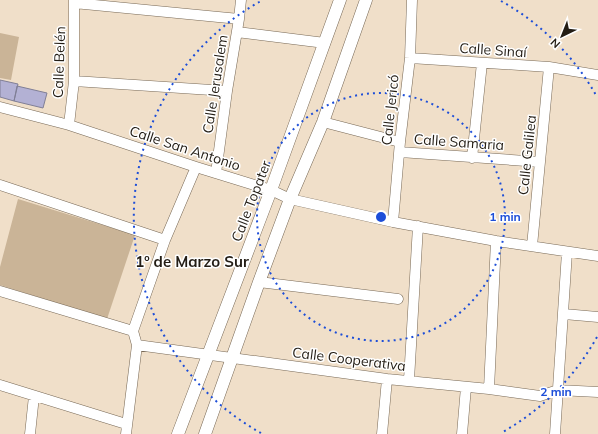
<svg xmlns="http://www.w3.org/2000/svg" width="598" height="434" viewBox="0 0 598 434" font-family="Mulish,sans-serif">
  <rect width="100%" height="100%" fill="#f0dfc9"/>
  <!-- green -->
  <path fill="#cab497" d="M0 33 19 37 11 80 0 78Z
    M18 199 135 235 107 319 0 285V267Z"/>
  <!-- building -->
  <path fill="#b3b1d4" stroke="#807f96" d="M0 80 18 84 14 101 0 97Z
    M17 86 47 93 43 108 14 101Z"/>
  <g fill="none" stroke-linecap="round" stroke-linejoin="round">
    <defs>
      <path id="minor" d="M74 3 239 19
        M237 32 325 43
        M410 58 549 67 598 75
        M74 81 227 91
        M0 107 69 125 196 167 271 190 290 199 393 222 496 241 598 256
        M323 122 400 142
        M69 125 74 81V0
        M400 152 540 162
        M472 158 482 63
        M216 173 227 91 239 19 241 0
        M0 185 165 240
        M393 222 400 142 410 58 412 0
        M532 246 549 67
        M259 282 398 299
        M0 291 133 331
        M564 314 598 317
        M137 345 387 379 489 389 540 396 558 390 598 392
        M409 380 418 226
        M0 385 126 424
        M489 389 496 241
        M30 434 34 396
        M126 434 137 345 133 331 165 240 196 167
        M382 434 387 379
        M462 434 466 387
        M555 434 567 252"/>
      <path id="tertiary" d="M178 434 271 190 340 0
        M205 434 259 282 290 199 323 122 366 0"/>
    </defs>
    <!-- minor casing -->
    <use href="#minor" stroke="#786956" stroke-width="11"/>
    <!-- tertiary casing -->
    <use href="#tertiary" stroke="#786956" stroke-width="13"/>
    <!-- minor -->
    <use href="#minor" stroke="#fff" stroke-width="10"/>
    <!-- tertiary -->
    <use href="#tertiary" stroke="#fff" stroke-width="12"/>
  </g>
  <!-- distance rings -->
  <g fill="none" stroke="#1d4ed8" stroke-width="2" stroke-dasharray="2 4">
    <circle cx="381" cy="217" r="124"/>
    <path d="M597 337A247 247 0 0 1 501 433M261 433A247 247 0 0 1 261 1M501 1A247 247 0 0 1 597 97"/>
  </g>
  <g text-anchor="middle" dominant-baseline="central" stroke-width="3" stroke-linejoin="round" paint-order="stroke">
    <!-- street labels -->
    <g font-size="14" fill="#231d15" stroke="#fff">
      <text transform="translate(493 50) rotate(4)">Calle Sinaí</text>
      <text transform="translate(59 62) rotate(-88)">Calle Belén</text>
      <text transform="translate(215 84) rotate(-81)">Calle Jerusalem</text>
      <text transform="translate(390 110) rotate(-84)">Calle Jericó</text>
      <text transform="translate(459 142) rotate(4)">Calle Samaria</text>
      <text transform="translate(185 148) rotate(18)">Calle San Antonio</text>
      <text transform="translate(527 155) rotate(-84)">Calle Galilea</text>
      <text transform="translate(251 201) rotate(-69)">Calle Topater</text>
      <text transform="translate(349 359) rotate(7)">Calle Cooperativa</text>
    </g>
    <!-- neighbourhood labels -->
    <g font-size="15" font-weight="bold" fill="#231d15" stroke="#fff">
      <text x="192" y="261">1º de Marzo Sur</text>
    </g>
  </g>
  <circle cx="381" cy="217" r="6" fill="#1d4ed8" stroke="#fff" stroke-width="2"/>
  <g font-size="12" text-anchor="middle" font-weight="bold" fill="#1d4ed8" stroke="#fff" stroke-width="3" stroke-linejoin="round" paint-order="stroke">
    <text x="505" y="221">1 min</text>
    <text x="556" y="396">2 min</text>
  </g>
  <!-- north arrow -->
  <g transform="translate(562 36) rotate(223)" stroke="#ffffff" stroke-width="3" paint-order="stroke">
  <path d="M0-3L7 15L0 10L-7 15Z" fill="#231d15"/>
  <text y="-6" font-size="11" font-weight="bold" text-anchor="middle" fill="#231d15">N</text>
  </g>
</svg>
